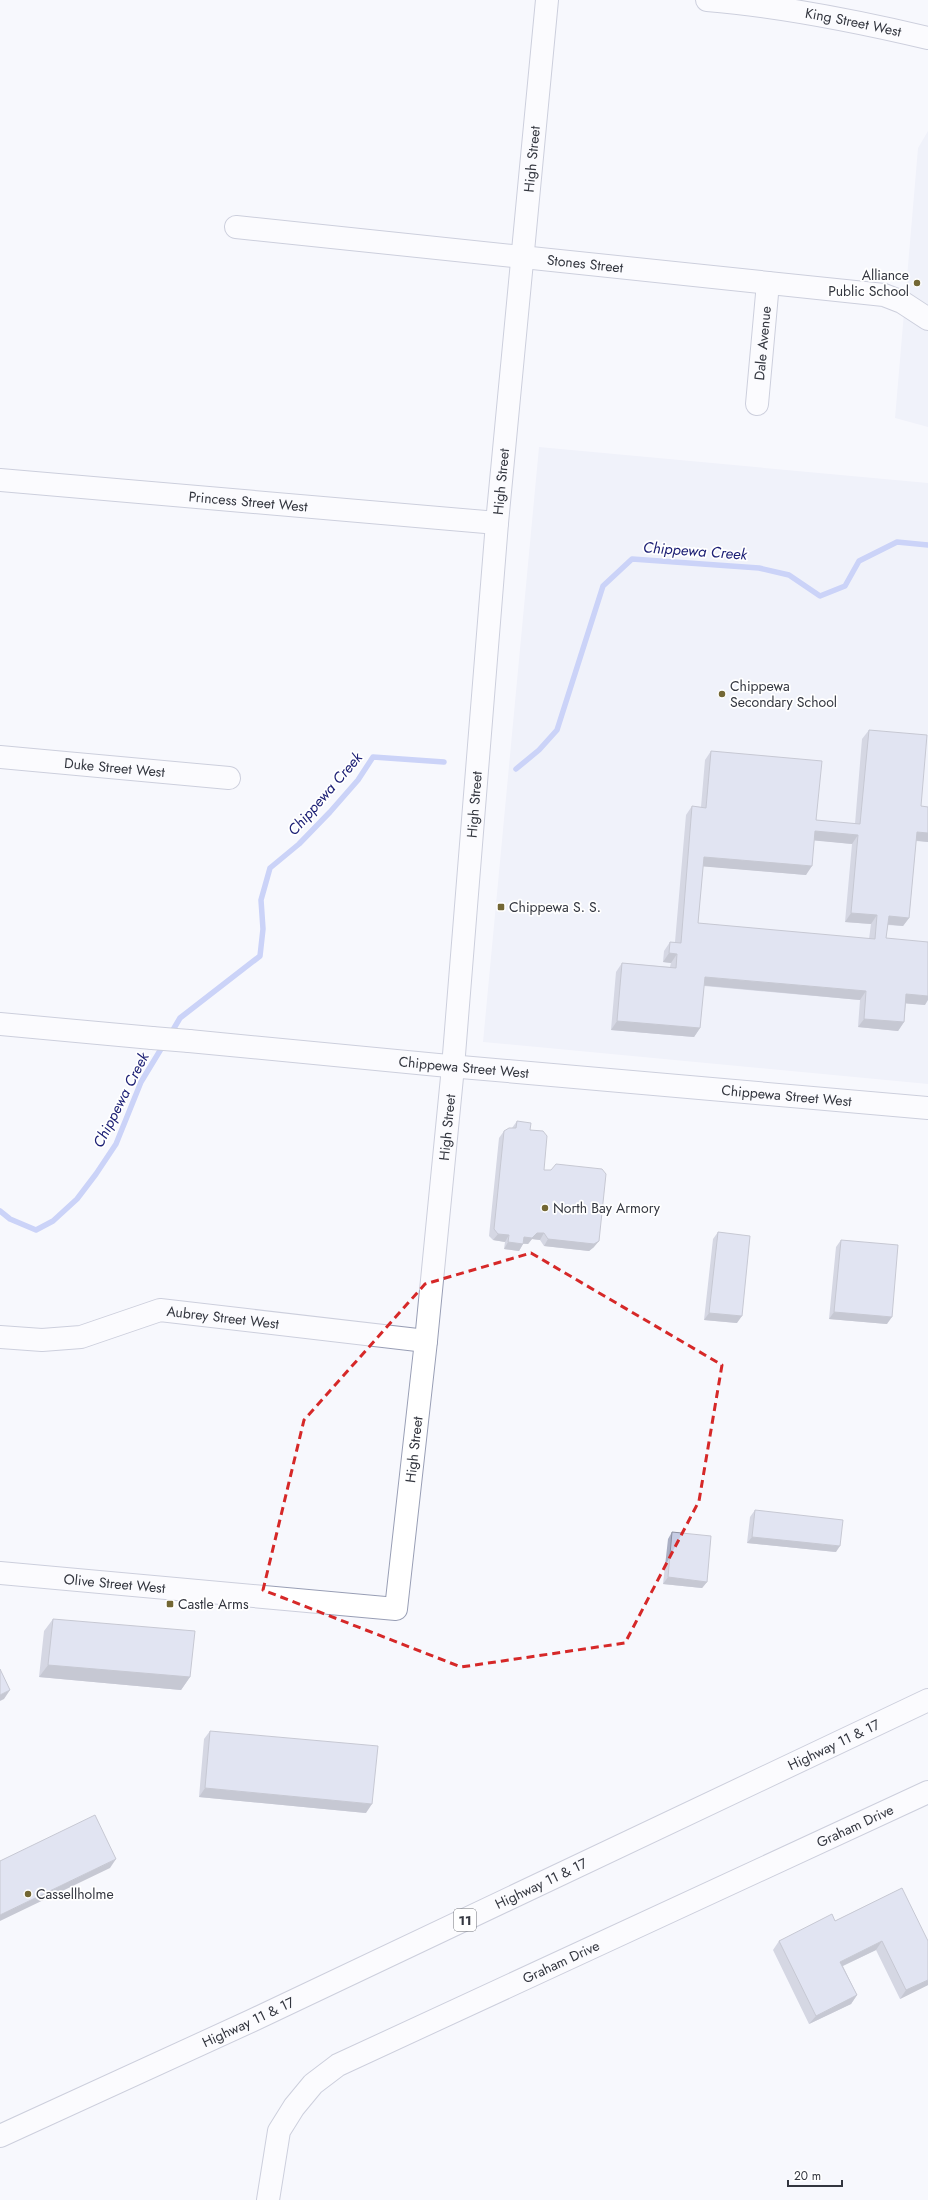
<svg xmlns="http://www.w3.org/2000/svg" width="928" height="2200" viewBox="0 0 928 2200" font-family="Jost,sans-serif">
  <rect width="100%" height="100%" fill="#f7f8fd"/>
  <!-- built -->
  <path fill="#e7ebf7" d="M928 131V427L895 418 918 148Z
    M539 447 928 483V1084L483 1042Z"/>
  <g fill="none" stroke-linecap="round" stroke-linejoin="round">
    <!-- stream -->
    <path stroke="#94a6f1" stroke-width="5.5" d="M516 769 539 750 557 730 603 586 632 559 759 568 789 575 820 596 845 586 859 561 897 542 928 545
      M170 1035 180 1018 260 956 263 929 261 900 270 868 299 844 330 812 358 780 373 757 444 762
      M0 1211 10 1219 36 1230 53 1221 77 1199 96 1174 116 1144 141 1082 164 1044"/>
    <defs>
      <g id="minor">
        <path id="s1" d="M707 0C781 6 856 21 928 38"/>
        <path id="s2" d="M236 227 884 295 902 302 928 319"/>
        <path id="s3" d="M757 404 768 283"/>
        <path id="s4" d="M0 480 497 523"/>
        <path id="s5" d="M0 757 229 778"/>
        <path d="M0 1024 152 1038"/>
        <path id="s6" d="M189 1041 438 1065 928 1108"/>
        <path id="s7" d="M0 1337 42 1340 81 1337 160 1310 426 1341"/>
        <path id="s8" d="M0 1573 396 1609 426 1341 453 1067 497 523 547 0"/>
        <path id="s9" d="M268 2200 279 2131 294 2107 313 2084 338 2065 928 1792"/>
      </g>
      <path id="major" d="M152 1038 189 1041"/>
      <g id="highway">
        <path id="s10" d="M0 2136 251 2021 928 1700"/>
      </g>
    </defs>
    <!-- minor casing -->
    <use href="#minor" stroke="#989eb5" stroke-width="24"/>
    <!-- major casing -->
    <use href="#major" stroke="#989eb5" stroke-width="24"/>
    <!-- highway casing -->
    <use href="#highway" stroke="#989eb5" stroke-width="24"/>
    <!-- minor -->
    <use href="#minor" stroke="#fff" stroke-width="22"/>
    <!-- major -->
    <use href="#major" stroke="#fff" stroke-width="22"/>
    <!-- highway -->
    <use href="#highway" stroke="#fff" stroke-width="22"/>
  </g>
  <!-- wall -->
  <path fill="#aaafc4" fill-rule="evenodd" d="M869 730 921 806 928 807V842L916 841 909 918 903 926 888 925 886 938 925 1005 906 1003 904 1022 898 1031 858 1027 860 1000 704 986 700 1028 694 1037 611 1030 616 972 622 963 670 967 671 963 663 962 664 951 670 942H675L686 815 692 806 701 807 705 760 711 751 816 820 855 824 862 739ZM814 840 852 844 845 922 871 924 869 939 698 923 703 866 806 875Z
    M517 1121 530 1130 544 1170 594 1247 589 1251 544 1246 540 1240 532 1239 528 1244H523L519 1251 504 1249 505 1242 493 1240 489 1236 499 1138 504 1131 512 1128Z
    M718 1232 737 1323 704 1320 713 1239Z
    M841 1240 887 1324 829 1319 836 1247Z
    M755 1510 836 1552 747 1543 750 1517Z
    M672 1532 707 1582 702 1588 663 1584 668 1539Z
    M53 1619 190 1677 181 1690 39 1677 44 1631Z
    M210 1731 366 1813 199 1797 204 1739Z
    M902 1888 928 1985 900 1999 876 1950 843 1966 857 1995 851 2004 809 2024 773 1950 779 1941 835 1921Z"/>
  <!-- shaded-wall -->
  <path fill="#8b8fa0" d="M815 831 858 835 852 844 809 840Z
    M917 832 928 833V842L911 840Z
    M704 857 812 866 806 875 698 866Z
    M851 913 877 915 871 924 845 922Z
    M889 916 909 918 903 926 883 924Z
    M669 953 677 954 671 963 663 962Z
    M705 977 866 991 860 1000 699 985Z
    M906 994 928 996V1000L925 1005 900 1003Z
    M864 1019 904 1022 898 1031 858 1027Z
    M617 1021 700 1028 694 1037 611 1030Z
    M537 1233H544L540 1240 532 1239 528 1244 519 1243 524 1237Z
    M498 1234 509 1235 505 1242 493 1240Z
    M548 1239 599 1241 594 1247 589 1251 544 1246Z
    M508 1242 523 1244 519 1251 504 1249Z
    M834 1312 892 1317 887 1324 829 1319Z
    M709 1313 742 1316 737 1323 704 1320Z
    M752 1537 840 1546 836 1552 747 1543Z
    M668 1577 707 1582 702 1588 663 1584Z
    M48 1665 190 1677 181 1690 39 1677Z
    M10 1690 4 1699 0 1701V1695Z
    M205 1788 372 1804 366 1813 199 1797Z
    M116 1859 110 1868 0 1921V1915Z
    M882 1941 876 1950 834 1970 840 1962Z
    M928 1980V1985L900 1999 906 1990Z
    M857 1995 851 2004 809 2024 816 2016Z"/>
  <!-- building -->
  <path fill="#c6cce4" stroke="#8b8fa0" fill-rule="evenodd" d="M869 730 927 735 921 806 928 807V833L917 832 909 918 889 916 886 938 928 942V996L906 994 904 1022 864 1019 866 991 705 977 700 1028 617 1021 622 963 676 968 677 954 669 953 670 942 681 943 692 806 706 808 711 751 822 761 816 820 860 824ZM815 831 858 835 851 913 877 915 875 939 698 923 704 857 812 866Z
    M517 1121 531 1123 530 1130 543 1131 547 1136 544 1170H551L556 1164 602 1169 606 1174 599 1241 594 1244 548 1239 544 1233H537L532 1238 524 1237 523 1244 508 1242 509 1235 498 1234 494 1229 504 1131 509 1128H516Z
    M718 1232 750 1236 742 1316 709 1313Z
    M841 1240 898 1245 892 1317 834 1312Z
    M755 1510 843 1520 840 1546 752 1537Z
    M672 1532 711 1536 707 1582 668 1577Z
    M53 1619 195 1631 190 1677 48 1665Z
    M0 1669 10 1690 0 1695Z
    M210 1731 378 1746 372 1804 205 1788Z
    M95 1815 116 1859 0 1915V1861Z
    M902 1888 928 1941V1980L906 1990 882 1941 840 1962 857 1995 816 2016 779 1941 832 1914 835 1921Z"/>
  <!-- marked area -->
  <path d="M0 0H928V2200H0ZM531 1253 722 1365 699 1501 625 1643 461 1667 263 1590 304 1420 425 1284Z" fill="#f7f8fd" fill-opacity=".55" fill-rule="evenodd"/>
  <path fill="none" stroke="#d62828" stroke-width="3" stroke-dasharray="8 5" stroke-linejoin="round" d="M531 1253 722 1365 699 1501 625 1643 461 1667 263 1590 304 1420 425 1284Z"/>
  <!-- markers -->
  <g fill="#736734" stroke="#fff" stroke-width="1.5">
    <circle cx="917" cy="283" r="4"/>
    <circle cx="722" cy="694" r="4"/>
    <rect x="497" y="903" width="8" height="8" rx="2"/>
    <circle cx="545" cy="1208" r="4"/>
    <rect x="166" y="1600" width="8" height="8" rx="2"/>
    <circle cx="28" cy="1894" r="4"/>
  </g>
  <g text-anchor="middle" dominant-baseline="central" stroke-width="3.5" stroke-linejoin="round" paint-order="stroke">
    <!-- shield labels -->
    <rect fill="#fff" stroke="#707279" stroke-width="1" x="454" y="1909" width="22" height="22" rx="3"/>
    <g font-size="13" font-weight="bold" fill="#33363f">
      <text x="465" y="1920">11</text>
    </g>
    <!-- street labels -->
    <g font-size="14" fill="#33363f" stroke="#fff">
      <text stroke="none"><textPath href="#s1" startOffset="148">King Street West</textPath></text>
      <text stroke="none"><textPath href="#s8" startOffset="1854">High Street</textPath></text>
      <text stroke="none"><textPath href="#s2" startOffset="351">Stones Street</textPath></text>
      <text stroke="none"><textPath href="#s3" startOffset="61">Dale Avenue</textPath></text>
      <text stroke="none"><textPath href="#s8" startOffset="1530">High Street</textPath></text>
      <text stroke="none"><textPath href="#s4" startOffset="249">Princess Street West</textPath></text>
      <text stroke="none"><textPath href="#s5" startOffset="115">Duke Street West</textPath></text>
      <text stroke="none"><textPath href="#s8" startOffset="1206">High Street</textPath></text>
      <text stroke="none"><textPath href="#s6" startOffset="276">Chippewa Street West</textPath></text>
      <text stroke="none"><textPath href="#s6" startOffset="600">Chippewa Street West</textPath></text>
      <text stroke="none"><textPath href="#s8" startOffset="882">High Street</textPath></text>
      <text stroke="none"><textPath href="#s7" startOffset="228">Aubrey Street West</textPath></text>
      <text stroke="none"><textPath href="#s8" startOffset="558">High Street</textPath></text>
      <text stroke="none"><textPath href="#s8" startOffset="115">Olive Street West</textPath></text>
      <text stroke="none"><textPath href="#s10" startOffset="921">Highway 11 &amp; 17</textPath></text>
      <text stroke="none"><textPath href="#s9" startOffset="729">Graham Drive</textPath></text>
      <text stroke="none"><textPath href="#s10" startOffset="597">Highway 11 &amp; 17</textPath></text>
      <text stroke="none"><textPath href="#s9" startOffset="405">Graham Drive</textPath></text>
      <text stroke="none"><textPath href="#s10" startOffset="273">Highway 11 &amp; 17</textPath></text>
    </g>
    <!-- poi labels -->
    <g font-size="14" fill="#33363f" stroke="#fff" text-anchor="start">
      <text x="909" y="275" text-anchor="end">Alliance<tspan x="909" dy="16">Public School</tspan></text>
      <text x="730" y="686">Chippewa<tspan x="730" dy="16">Secondary School</tspan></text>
      <text x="509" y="907">Chippewa S. S.</text>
      <text x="553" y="1208">North Bay Armory</text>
      <text x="178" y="1604">Castle Arms</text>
      <text x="36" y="1894">Cassellholme</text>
    </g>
    <!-- water labels -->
    <g font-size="15" font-style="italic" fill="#1d2075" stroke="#fff">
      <text transform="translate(695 551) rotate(4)">Chippewa Creek</text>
      <text transform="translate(325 794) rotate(-49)">Chippewa Creek</text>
      <text transform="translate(121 1100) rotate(-63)">Chippewa Creek</text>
    </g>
  </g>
  <!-- scale -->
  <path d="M788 2180v6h54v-6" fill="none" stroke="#33363f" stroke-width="2"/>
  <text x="794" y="2180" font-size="12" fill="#33363f" stroke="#ffffff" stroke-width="3" paint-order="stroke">20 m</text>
</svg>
